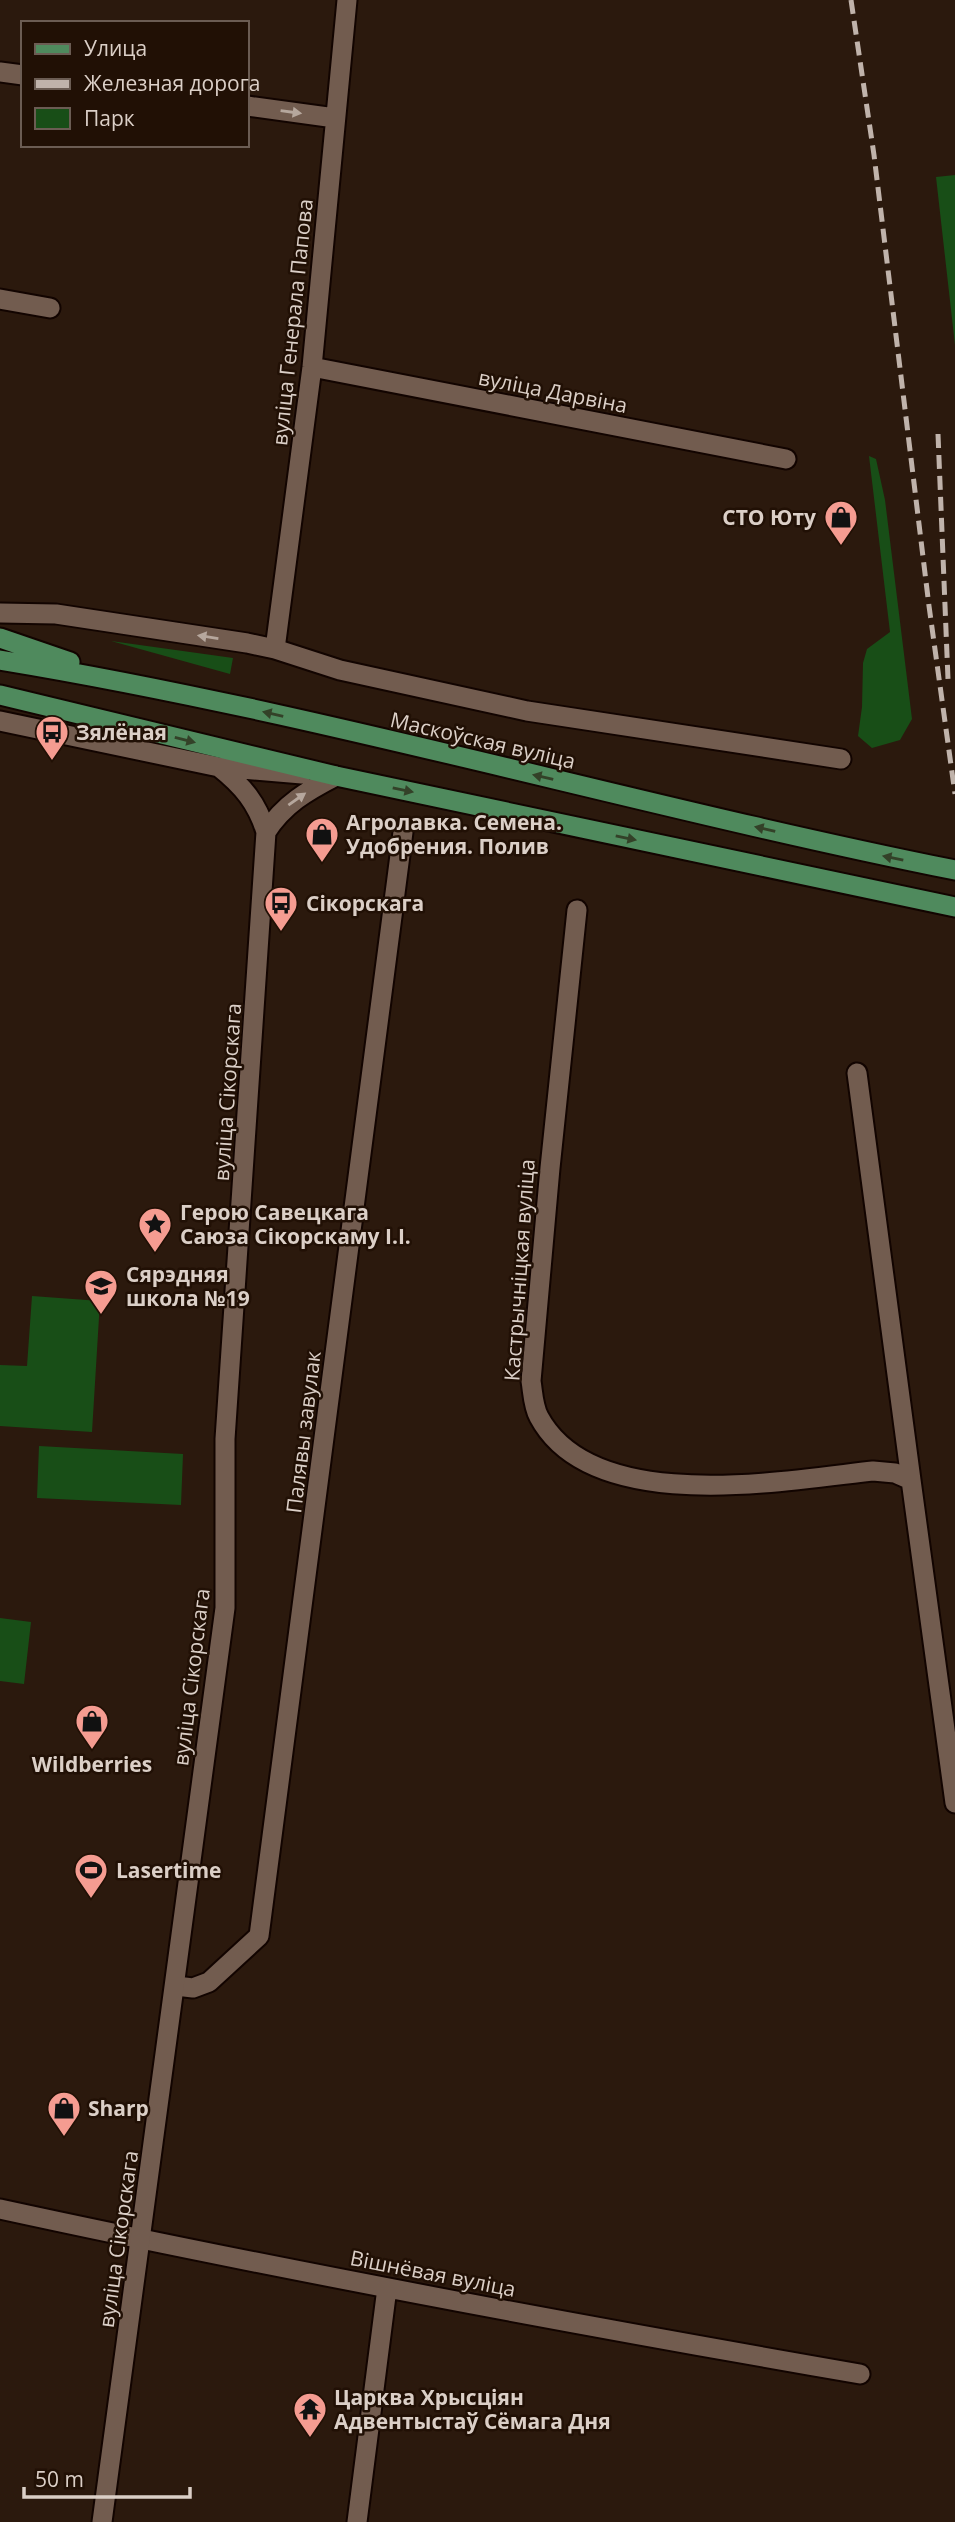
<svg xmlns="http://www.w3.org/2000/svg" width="955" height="2522" viewBox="0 0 955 2522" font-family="'Open Sans',sans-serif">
  <rect width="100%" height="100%" fill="#2b190d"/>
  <!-- green -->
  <path fill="#184e17" d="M955 175V345L936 177Z
    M869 456 876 459 885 500 912 719 900 740 872 748 858 736 862 707 863 663 867 649 890 632Z
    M111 641 233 658 230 674Z
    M32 1296 100 1301 92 1432 0 1426V1365L27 1366Z
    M39 1446 183 1454 181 1505 37 1498Z
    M0 1618 31 1622 24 1684 0 1681Z"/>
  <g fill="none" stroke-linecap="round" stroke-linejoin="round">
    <defs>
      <path id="minor" d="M0 72 23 75
        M247 106 335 118
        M0 299 50 308
        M312 367 786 459
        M0 613 56 614 247 643 275 649 340 670 527 711 841 759
        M275 649 312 367 347 0
        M577 910 550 1168 531 1381C533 1393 533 1406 539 1417 592 1516 783 1481 873 1471L895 1473 911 1480 955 1803
        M857 1073 911 1480
        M176 1986 193 1988 209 1982 259 1936 403 832
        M0 2209C285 2271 572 2324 860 2374
        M357 2522 387 2288"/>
      <path id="tertiary" d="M0 721 219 767 302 774
        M266 832C284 804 307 791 336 776
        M102 2522 225 1608V1439L266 832C257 803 243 786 219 767"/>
      <path id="primary" d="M0 638 70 662
        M0 660C322 713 636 806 955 870
        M0 695 336 776 955 907"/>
    </defs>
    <!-- minor casing -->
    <use href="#minor" stroke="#120400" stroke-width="23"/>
    <!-- tertiary casing -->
    <use href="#tertiary" stroke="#120400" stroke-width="23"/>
    <!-- primary casing -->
    <use href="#primary" stroke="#120400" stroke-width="23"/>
    <!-- minor -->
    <use href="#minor" stroke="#725c4f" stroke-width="19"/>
    <!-- tertiary -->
    <use href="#tertiary" stroke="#725c4f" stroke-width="19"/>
    <!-- primary -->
    <use href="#primary" stroke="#4f8a5d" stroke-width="19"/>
    <!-- rail -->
    <path stroke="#c0b3ab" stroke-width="5" stroke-dasharray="14 7" stroke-linecap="butt" d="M851 0 874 155 929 606 955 794
      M938 434 948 679"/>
  </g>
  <!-- one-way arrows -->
  <defs><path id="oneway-solid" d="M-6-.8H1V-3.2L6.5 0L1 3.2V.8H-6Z" transform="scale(1.75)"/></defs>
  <g fill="#b6a79d">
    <use href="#oneway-solid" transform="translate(291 112) rotate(8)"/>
    <use href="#oneway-solid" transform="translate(208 637) rotate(-171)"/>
    <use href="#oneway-solid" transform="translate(297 799) rotate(-35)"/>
  </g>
  <g fill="#334128">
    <use href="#oneway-solid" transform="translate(273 714) rotate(-167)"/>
    <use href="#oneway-solid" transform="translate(185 740) rotate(14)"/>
    <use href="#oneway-solid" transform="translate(543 777) rotate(-167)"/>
    <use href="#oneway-solid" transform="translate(403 790) rotate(12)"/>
    <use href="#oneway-solid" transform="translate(765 829) rotate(-167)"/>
    <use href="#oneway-solid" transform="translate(626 838) rotate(12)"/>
    <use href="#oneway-solid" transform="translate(893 858) rotate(-169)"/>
  </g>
  <!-- icons -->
  <defs>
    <symbol id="shop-pin" viewBox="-11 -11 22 30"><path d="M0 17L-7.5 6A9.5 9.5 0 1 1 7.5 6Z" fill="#f59c91" stroke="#211005"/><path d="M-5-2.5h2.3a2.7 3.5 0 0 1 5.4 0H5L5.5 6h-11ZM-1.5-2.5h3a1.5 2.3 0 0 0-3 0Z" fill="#111"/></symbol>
    <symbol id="bus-pin" viewBox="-11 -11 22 30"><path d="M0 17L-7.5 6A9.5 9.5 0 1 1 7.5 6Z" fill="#f59c91" stroke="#211005"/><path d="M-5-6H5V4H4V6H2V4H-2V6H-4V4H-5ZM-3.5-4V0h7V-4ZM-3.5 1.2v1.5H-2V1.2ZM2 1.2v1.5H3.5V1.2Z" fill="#111"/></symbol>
    <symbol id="sight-pin" viewBox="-11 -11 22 30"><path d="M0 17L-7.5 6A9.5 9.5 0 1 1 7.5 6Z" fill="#f59c91" stroke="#211005"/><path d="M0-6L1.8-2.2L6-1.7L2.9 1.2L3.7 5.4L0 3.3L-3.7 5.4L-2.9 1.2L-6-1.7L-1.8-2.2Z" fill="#111"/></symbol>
    <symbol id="school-pin" viewBox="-11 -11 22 30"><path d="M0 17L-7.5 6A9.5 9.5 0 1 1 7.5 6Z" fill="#f59c91" stroke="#211005"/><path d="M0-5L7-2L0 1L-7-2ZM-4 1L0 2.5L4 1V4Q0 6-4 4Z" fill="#111"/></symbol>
    <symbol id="stadium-pin" viewBox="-11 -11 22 30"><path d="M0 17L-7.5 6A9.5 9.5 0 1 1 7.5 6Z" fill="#f59c91" stroke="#211005"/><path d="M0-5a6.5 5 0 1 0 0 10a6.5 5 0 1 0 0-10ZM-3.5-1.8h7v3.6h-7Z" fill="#111"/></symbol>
    <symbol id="temple-pin" viewBox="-11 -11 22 30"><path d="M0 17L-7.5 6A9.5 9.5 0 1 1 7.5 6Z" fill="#f59c91" stroke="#211005"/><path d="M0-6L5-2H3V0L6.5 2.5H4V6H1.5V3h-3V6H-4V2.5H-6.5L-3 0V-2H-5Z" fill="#111"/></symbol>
  </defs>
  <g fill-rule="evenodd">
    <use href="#shop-pin" x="822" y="498" width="38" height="52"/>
    <use href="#bus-pin" x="33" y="713" width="38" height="52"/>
    <use href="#shop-pin" x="303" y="815" width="38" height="52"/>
    <use href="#bus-pin" x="262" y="884" width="38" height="52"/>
    <use href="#sight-pin" x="136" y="1205" width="38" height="52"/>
    <use href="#school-pin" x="82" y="1267" width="38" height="52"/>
    <use href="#shop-pin" x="73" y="1702" width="38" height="52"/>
    <use href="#stadium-pin" x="72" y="1851" width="38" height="52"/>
    <use href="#shop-pin" x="45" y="2089" width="38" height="52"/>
    <use href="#temple-pin" x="291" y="2390" width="38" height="52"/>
  </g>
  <g text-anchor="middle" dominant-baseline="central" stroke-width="5" stroke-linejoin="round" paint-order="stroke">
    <!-- street labels -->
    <g font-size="21" fill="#dbcfc7" stroke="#211005">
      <text transform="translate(292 322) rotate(-84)">вуліца Генерала Папова</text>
      <text transform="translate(553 391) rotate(11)">вуліца Дарвіна</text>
      <text transform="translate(483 740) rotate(13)">Маскоўская вуліца</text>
      <text transform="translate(227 1092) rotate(-86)">вуліца Сікорскага</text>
      <text transform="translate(519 1270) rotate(-86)">Кастрычніцкая вуліца</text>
      <text transform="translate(303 1432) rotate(-83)">Палявы завулак</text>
      <text transform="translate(191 1677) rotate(-83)">вуліца Сікорскага</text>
      <text transform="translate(118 2239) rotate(-82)">вуліца Сікорскага</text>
      <text transform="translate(433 2273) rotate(11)">Вішнёвая вуліца</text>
    </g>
    <!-- poi labels -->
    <g font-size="21" font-weight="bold" fill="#dbcfc7" stroke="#211005" text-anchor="start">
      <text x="816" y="517" text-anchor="end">СТО Юту</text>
      <text x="76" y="732">Зялёная</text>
      <text x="346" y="822">Агролавка. Семена.<tspan x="346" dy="24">Удобрения. Полив</tspan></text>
      <text x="306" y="903">Сікорскага</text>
      <text x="180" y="1212">Герою Савецкага<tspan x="180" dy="24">Саюза Сікорскаму І.І.</tspan></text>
      <text x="126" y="1274">Сярэдняя<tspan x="126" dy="24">школа №19</tspan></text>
      <text x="92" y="1764" text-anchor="middle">Wildberries</text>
      <text x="116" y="1870">Lasertime</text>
      <text x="88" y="2108">Sharp</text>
      <text x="334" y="2397">Царква Хрысціян<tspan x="334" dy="24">Адвентыстаў Сёмага Дня</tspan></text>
    </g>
  </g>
  <!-- legend -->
  <rect x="21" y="21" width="228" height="126" fill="#211005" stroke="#6b5c53" stroke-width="2"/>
  <rect x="35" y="44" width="35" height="10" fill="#4f8a5d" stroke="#6b5c53" stroke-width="2"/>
  <text x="84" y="56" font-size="21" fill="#dbcfc7">Улица</text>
  <rect x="35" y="79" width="35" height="10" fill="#c0b3ab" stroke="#6b5c53" stroke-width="2"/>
  <text x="84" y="91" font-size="21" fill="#dbcfc7">Железная дорога</text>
  <rect x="35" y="108" width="35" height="21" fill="#184e17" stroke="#6b5c53" stroke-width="2"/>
  <text x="84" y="126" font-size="21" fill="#dbcfc7">Парк</text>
  <!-- scale -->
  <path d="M24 2487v10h166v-10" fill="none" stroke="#dbcfc7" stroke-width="3.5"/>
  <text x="35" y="2487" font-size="21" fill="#dbcfc7" stroke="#211005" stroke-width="5" paint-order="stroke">50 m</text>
</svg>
